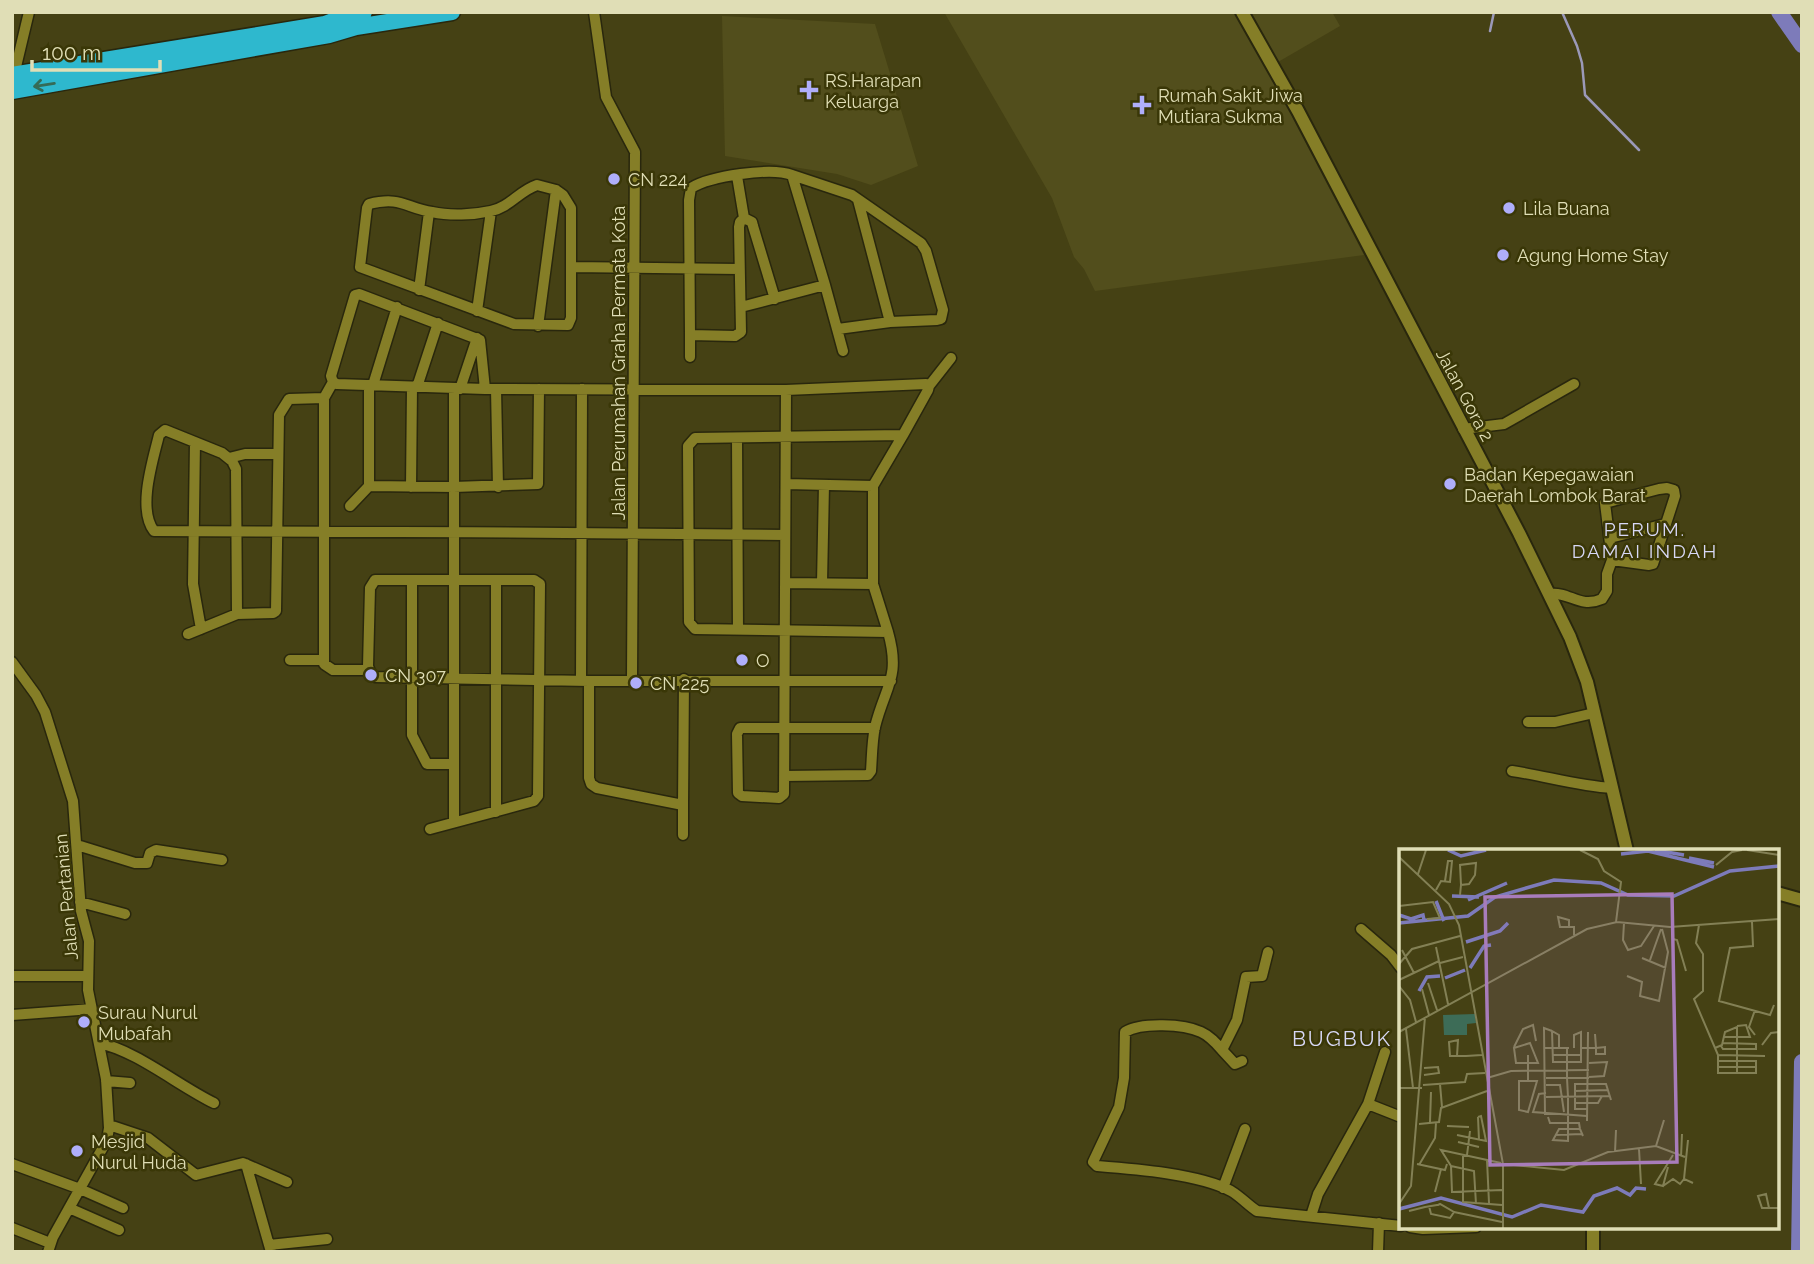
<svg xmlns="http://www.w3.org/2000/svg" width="1814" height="1264" viewBox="0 0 1814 1264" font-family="Raleway,sans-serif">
  <rect width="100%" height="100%" fill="#454114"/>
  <!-- built -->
  <path fill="#524e1c" d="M944 12H1238L1364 255 1095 291 1084 269 1074 257 1052 198Z
    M1250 12H1332L1340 26 1278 62Z
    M722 16 875 24 918 166 871 185 837 174 725 156Z"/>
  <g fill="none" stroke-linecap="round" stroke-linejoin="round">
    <!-- stream -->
    <path stroke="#9b99b9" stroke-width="2.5" d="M1562 12 1577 46 1582 63 1585 95 1639 150
      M1490 31 1494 12"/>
    <!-- river -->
    <path stroke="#7d7bba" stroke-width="16" d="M1779 12 1802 45
      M1799 1252 1802 1062"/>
    <defs>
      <path id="minor" d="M594 12 606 97 635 152 632 679
        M14 75 29 12
        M792 175 852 195 921 243 926 251 943 310 941 319 937 320 890 322 838 329
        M737 176 744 218 740 222 739 227 741 332 735 336 690 335 689 200 691 188C710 176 771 167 792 175L825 285 741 307
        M537 185 556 190 563 195 571 208V318L568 325 514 324 360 267 367 208 369 204C401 196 406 208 432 212 450 216 473 215 491 211 510 207 519 191 537 185Z
        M858 200 890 322
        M744 218 752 222 753 226 775 299
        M571 267 739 269
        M825 285 843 351
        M419 290 429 212
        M477 311 491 211
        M538 326 556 190
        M690 335V357
        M333 382 337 384 485 389 786 390 926 384 929 386 928 390 903 435
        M369 385V486
        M373 385 397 307
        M929 386 951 358
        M417 387 438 323
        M460 389 477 338
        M496 389 498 487
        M786 390C785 524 785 659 784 794L779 798 742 796 738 793 737 734 740 728H875
        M1463 429 1504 424 1574 384
        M737 438 738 630
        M195 442 193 584 201 629
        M229 458 245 454H278
        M786 484 873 486 903 435 695 438 688 446 689 622 695 629 888 632 873 584 786 583
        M411 487 412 387
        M350 506 369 486 454 487 538 484 539 389
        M1610 538 1665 524
        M412 580V735L427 764H453
        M496 580V812
        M822 583 824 485
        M873 584V486
        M1549 594C1570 591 1579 609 1602 599L1607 591V574L1612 560 1605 503 1659 489 1667 488 1674 490 1675 496 1653 564 1649 565 1612 560
        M237 614 273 613 276 611 279 415 289 399 324 398
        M188 634 237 614 236 469 232 461 222 453 165 430 159 435C153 460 137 509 154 531 364 532 575 532 785 535
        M290 660H324
        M12 662 36 695 45 712 73 801 81 911 89 941 88 990 106 1079 109 1128 107 1140 53 1237 48 1252
        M369 670H333L324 664V398L333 382 331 376 355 295 359 294 480 340 485 389
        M581 681 582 389
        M589 681V778L591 784 597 788 683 805 684 679
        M1528 722H1555L1594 713
        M1512 771C1546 776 1578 786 1612 788
        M784 776 868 775 871 771C872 757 872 741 875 727 885 686 901 678 888 632
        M683 805V835
        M454 822V388
        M430 829 534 801 538 796 540 584 534 580H375L370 588 368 666 371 675 375 677 589 681H891
        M77 845 135 863H147L150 853 156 850 222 860
        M80 902 125 914
        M1361 929 1391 955 1401 968
        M1268 952 1262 976 1246 977 1237 1020 1222 1050C1216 1043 1210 1036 1201 1032 1184 1024 1141 1022 1125 1032L1124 1078 1119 1107 1093 1162 1097 1166C1135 1169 1199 1174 1231 1191 1241 1197 1248 1205 1257 1211L1401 1226
        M12 976H88
        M12 1015 92 1009
        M99 1043C135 1050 179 1086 214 1103
        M1222 1050 1235 1064 1242 1061
        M106 1081 130 1083
        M1368 1104 1401 1117
        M109 1125 148 1138 196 1175 243 1163 287 1182
        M12 1164 80 1189 123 1208
        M246 1164 271 1252
        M1223 1188 1245 1129
        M69 1208 119 1230
        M1311 1216 1318 1194 1368 1104 1385 1052
        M1410 1227 1423 1229 1476 1227
        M12 1228 50 1243
        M269 1245 327 1239
        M1378 1252 1379 1223"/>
      <path id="tertiary" d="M1242 12 1298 111 1519 533 1570 637 1587 682 1627 851
        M1777 893 1802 900
        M1593 1252V1227"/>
      <path id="trunk" d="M12 75 325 24 351 14 364 12
        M12 91 329 35 356 27 452 12"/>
    </defs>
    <!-- minor casing -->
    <use href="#minor" stroke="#29270d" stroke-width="13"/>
    <!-- tertiary casing -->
    <use href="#tertiary" stroke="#29270d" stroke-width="16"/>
    <!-- trunk casing -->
    <use href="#trunk" stroke="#29270d" stroke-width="19"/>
    <!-- minor -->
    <use href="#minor" stroke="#857e27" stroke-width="10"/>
    <!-- tertiary -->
    <use href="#tertiary" stroke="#857e27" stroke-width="12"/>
    <!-- trunk -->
    <use href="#trunk" stroke="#2eb8ce" stroke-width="16"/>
  </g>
  <!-- one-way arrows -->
  <defs><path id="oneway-shaft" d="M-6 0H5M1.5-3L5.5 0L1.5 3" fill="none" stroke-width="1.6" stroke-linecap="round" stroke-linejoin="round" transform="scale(1.75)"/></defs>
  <use stroke="#356b57" href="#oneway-shaft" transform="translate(44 85) rotate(171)"/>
  <!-- markers -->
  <g fill="#afaefa" stroke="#3a3707" stroke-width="2.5">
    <path d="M805.5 79.5h7v7h7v7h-7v7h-7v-7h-7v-7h7z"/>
    <path d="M1138.5 94.5h7v7h7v7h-7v7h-7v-7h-7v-7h7z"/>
    <circle cx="614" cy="179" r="7"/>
    <circle cx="1509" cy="208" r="7"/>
    <circle cx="1503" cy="255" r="7"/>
    <circle cx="1450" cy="484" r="7"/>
    <circle cx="742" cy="660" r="7"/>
    <circle cx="371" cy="675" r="7"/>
    <circle cx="636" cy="683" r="7"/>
    <circle cx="84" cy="1022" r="7"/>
    <circle cx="77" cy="1151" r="7"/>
  </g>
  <g text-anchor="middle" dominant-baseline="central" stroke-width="5" stroke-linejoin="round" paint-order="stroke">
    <!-- poi labels -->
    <g font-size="18" fill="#e0deb6" stroke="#3a3707" text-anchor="start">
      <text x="825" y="80">RS.Harapan<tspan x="825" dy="21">Keluarga</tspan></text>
      <text x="1158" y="95">Rumah Sakit Jiwa<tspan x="1158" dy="21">Mutiara Sukma</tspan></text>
      <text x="628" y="179">CN 224</text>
      <text x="1523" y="208">Lila Buana</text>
      <text x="1517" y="255">Agung Home Stay</text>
      <text x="1464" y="474">Badan Kepegawaian<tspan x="1464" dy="21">Daerah Lombok Barat</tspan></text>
      <text x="756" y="660">O</text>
      <text x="385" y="675">CN 307</text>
      <text x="650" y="683">CN 225</text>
      <text x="98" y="1012">Surau Nurul<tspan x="98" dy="21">Mubafah</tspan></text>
      <text x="91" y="1141">Mesjid<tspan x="91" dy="21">Nurul Huda</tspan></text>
    </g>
    <!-- street labels -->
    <g font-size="18" fill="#e0deb6" stroke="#3a3707">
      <text transform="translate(618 363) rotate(-90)">Jalan Perumahan Graha Permata Kota</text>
      <text transform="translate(1465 395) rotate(62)">Jalan Gora 2</text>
      <text transform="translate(66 897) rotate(-95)">Jalan Pertanian</text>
    </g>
    <!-- neighbourhood labels -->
    <g font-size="19" letter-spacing="2" fill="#d8d8f6" stroke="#3a3707">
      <text x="1645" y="529">PERUM.<tspan x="1645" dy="22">DAMAI INDAH</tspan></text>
    </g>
    <!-- quarter labels -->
    <g font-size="21" letter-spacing="2" fill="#d8d8f6" stroke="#3a3707">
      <text x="1342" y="1038">BUGBUK</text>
    </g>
  </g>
  <!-- overview -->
  <g transform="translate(1399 849)">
    <rect width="380" height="380" fill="#454114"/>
    <path d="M76 165 77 174 68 175V186H45L44 166Z" fill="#3d6c57"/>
    <path fill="none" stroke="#7d7bba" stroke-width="3.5" d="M49 1 62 7 87 1M256 1 285 6M222 5 249 2 315 18M290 9 315 14M53 47 80 48M69 51 108 34M37 52 45 72M0 66 12 70 24 66 25 71M0 74 69 67 96 48 155 31 202 34 229 46 275 47 331 22 380 17M67 93 101 82 109 74M71 119 85 97 92 96M46 129 66 121M20 142 28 128 41 127M0 360 42 349 113 368 142 356 184 363 195 347 218 339 231 346 237 339 247 340"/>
    <path fill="none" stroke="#838055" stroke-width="2" d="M181 1 199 10 205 22 222 33 217 73M348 1 380 6M0 8 50 55 60 76 104 315V379M317 16 333 3 343 1M19 25 27 1M37 41 42 32 51 33 53 12H49L46 32M61 46 62 36 70 35 76 26 77 14 61 16 62 36M0 57 34 53 41 69 28 70M353 73 354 97 331 99 320 152 371 166 375 156M225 74 224 91 229 101 242 97 255 77M300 76 297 94 304 105V142L295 150 319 206 366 207H361M170 77V71L159 68 161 78H175V86M274 78V90L278 91 287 122M37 98 49 155M3 101 15 124M243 109 267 119M251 111 262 80M41 114 64 108M0 115 13 100 61 87M228 127 243 133 241 147 260 152 269 103 263 80M0 131 40 112M29 134 38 161M0 137 11 151 17 173M23 140 30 166M356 161 350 178 356 186M7 180 14 239M0 183 188 80 218 73 271 78 380 70M324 188H351L347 176 338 177M131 194 139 214H117L115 199ZM363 196 372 184 380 183M322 197 324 200H357V195L323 194M115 198 124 180 134 176 137 192M146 199H170M160 199V186L153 182 154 213H182V183L175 186V199M168 199V229L169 248V292L154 291 160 280H181L184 287M182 199H197L206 198V205H197V199L196 185M316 199 323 196 326 183 338 178V224M129 206V231M154 206H182M319 206V224H357V212H319M58 207 59 191 50 193 51 207H67L83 206M190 214 208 213 205 227 190 228M319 218H357M25 226 40 224 39 218 25 219M88 229 112 222 190 221M147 229H190M120 232H138L129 263 120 261ZM41 235 43 258M24 236 66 233 68 225 86 224M147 236H161L165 263M0 239H23M175 242 209 241M147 244 140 245 134 263 188 267M147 248 211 247M176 254H199L203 247M189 260H176V235H207L212 251M146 266 145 179 153 182M79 268 80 291M149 268 151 274H180L181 280M188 272 189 183M31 273 32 243M20 275 40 273 42 259 88 242M48 277 70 278M58 286 87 292 82 267 79 268M156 286 183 285M289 291 285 330 294 334M59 293 80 298M257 297 265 271M240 300 242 335M216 303 217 281M64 305V353L103 356M68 306 71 282M282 308 283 285M88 311 90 354M18 315 46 321 48 315M105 315 165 321 209 303 257 297 286 308M20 316 36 289 37 274M52 317 42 301 102 314M52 317 53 343 103 341M52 317 75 322 77 355M269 318 264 337 256 335 274 306M264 337 274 330 281 335 285 330M36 343 42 320M0 355 12 337 26 168M370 359 367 345 359 347 363 359H380M10 362 26 358 38 356H39L41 355 55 363 51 369 32 365 30 357M55 363 103 373"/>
    <path fill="#a87cbb" fill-opacity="0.15" stroke="#a87cbb" stroke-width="3.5" d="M273 45 278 313 91 316 86 48Z"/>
    <rect width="380" height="380" fill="none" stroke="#e0deb6" stroke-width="3.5"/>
  </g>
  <!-- border -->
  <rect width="1814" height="1264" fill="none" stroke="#e0deb6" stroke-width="28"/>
  <!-- scale -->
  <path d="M32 60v10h128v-10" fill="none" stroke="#e0deb6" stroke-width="3.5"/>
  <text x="42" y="60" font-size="21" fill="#e0deb6" stroke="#3a3707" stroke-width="5" paint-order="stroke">100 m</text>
</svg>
